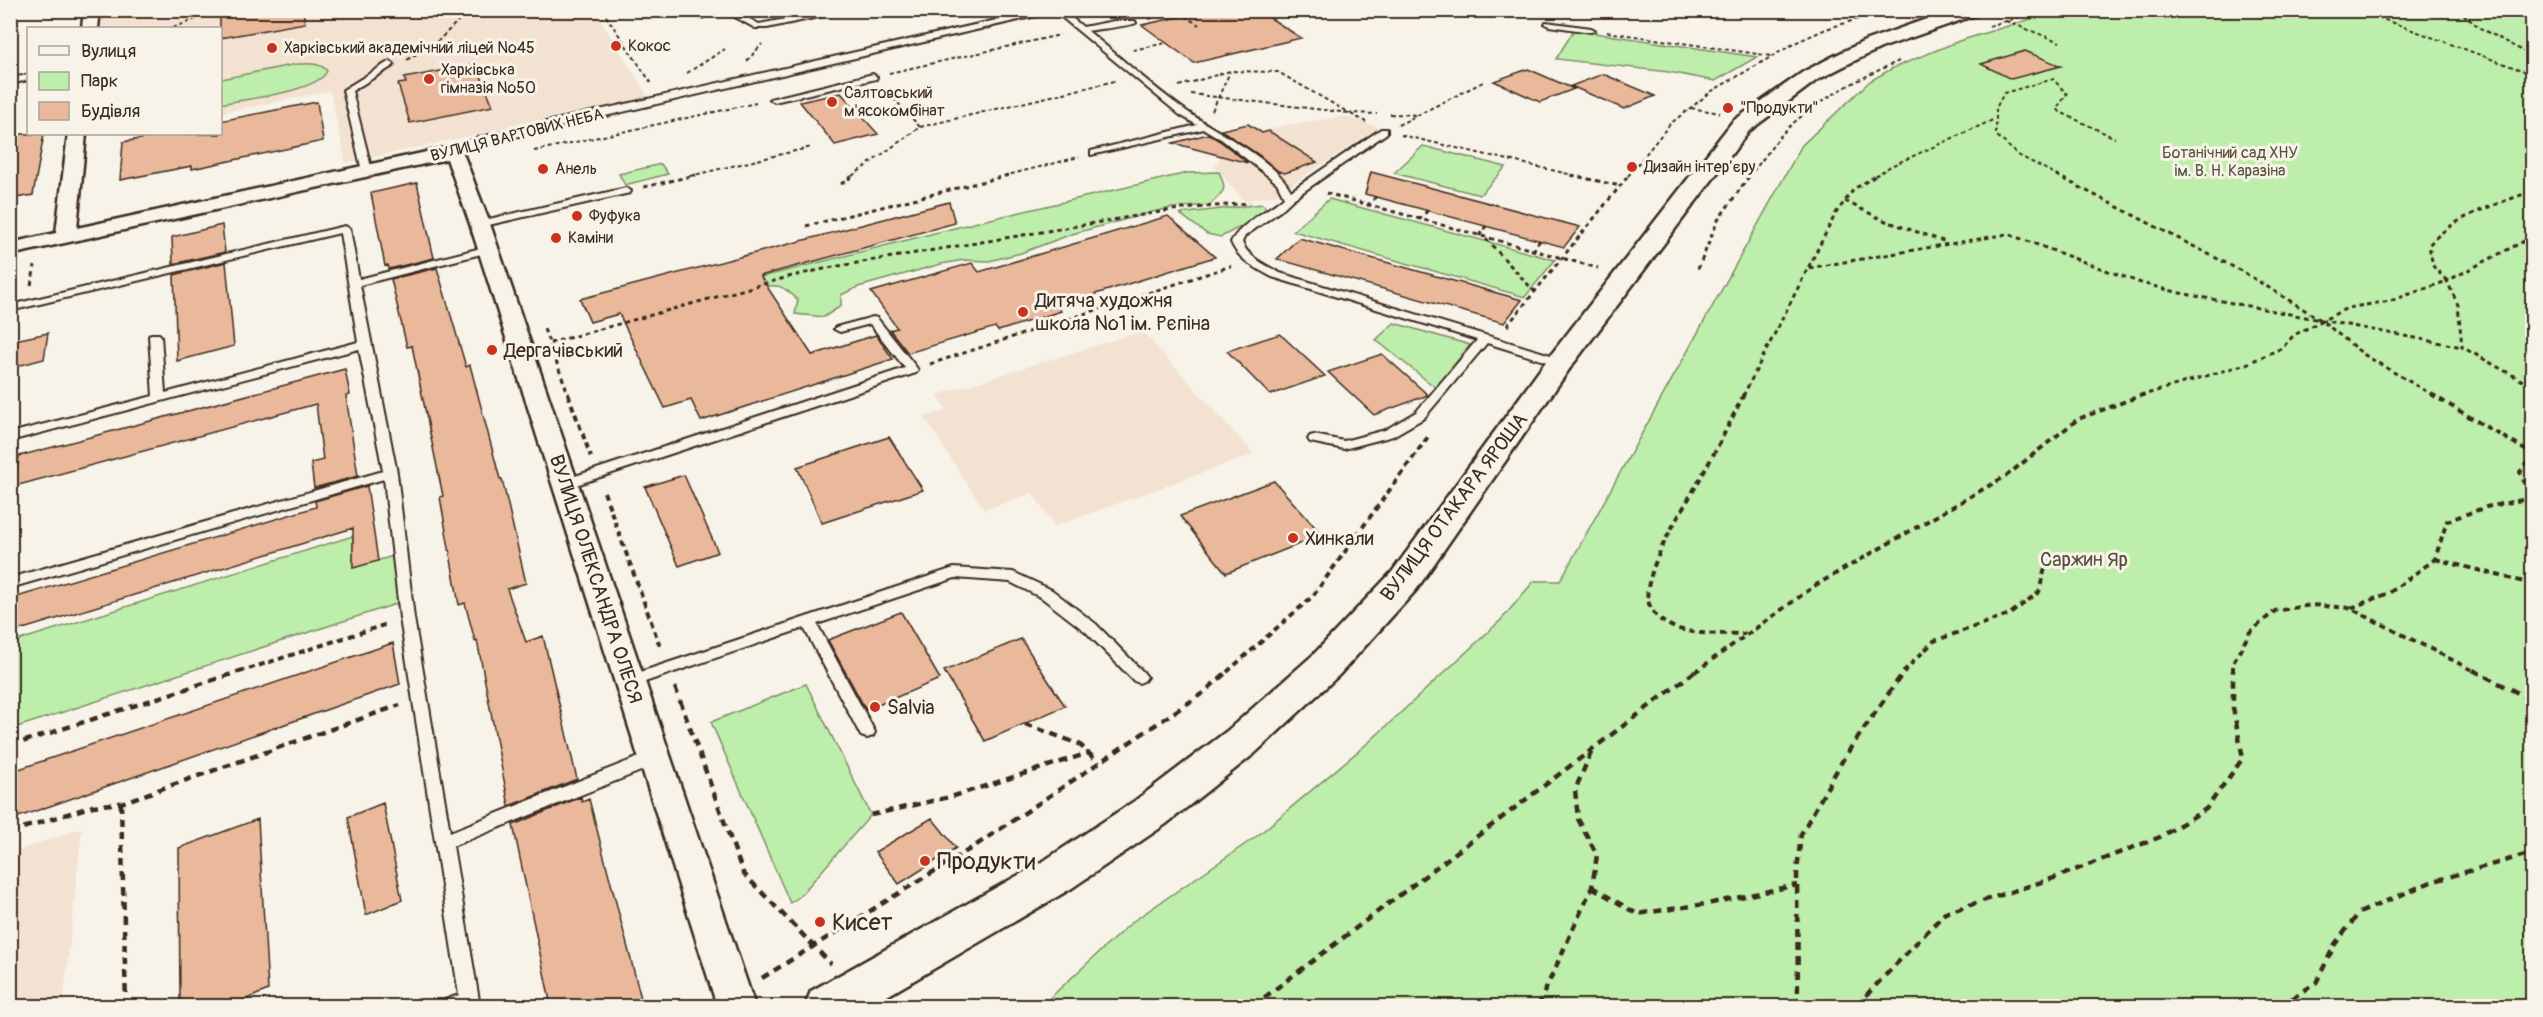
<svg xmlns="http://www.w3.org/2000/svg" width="2543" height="1017" viewBox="0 0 2543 1017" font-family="Pangolin,sans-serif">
  <rect width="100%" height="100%" fill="#f7f3e8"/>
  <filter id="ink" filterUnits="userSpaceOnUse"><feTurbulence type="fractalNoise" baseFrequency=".0167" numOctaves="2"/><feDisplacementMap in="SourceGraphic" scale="12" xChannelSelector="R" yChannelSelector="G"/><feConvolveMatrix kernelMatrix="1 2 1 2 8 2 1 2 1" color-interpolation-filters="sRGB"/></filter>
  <g filter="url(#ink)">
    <!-- built -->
    <path fill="#f3e2d1" d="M102 10 595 11 648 97 346 163 330 91 221 113 220 28H101Z
      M1343 116 1379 127 1278 194 1244 201 1214 166 1234 139 1282 126Z
      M1142 331 1254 454 1055 526 1032 493 984 510 924 417 947 410 937 395Z
      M82 828 63 1006H11V853Z"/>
    <!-- green -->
    <path fill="#beeeac" stroke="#7c8c65" stroke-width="1.5" d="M2057 11H2532V1006H1041L1132 922 1257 836 1369 742 1501 620 1534 581H1560L1802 145 1870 81 1893 68 1959 41Z
      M1574 30 1757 57 1715 81 1669 72 1556 59Z
      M297 64C307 64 321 62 327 71 318 92 244 99 221 104V79Z
      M1423 146 1506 167 1480 195 1394 173Z
      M661 164 668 174 625 185 619 174Z
      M1219 172C1228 192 1224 190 1210 205L1171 208 1152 212 1072 234 1021 253 989 261 964 260 941 264 858 287 841 295V306L824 317 795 314 798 300C783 285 777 283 756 288L750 280 982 221 1187 173Z
      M1329 199 1555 260 1525 297 1293 231Z
      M1262 204 1270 211 1221 237 1207 234 1180 214Z
      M1394 323 1470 345 1436 388 1376 340Z
      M353 536V568L393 556 399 603 11 729 10 643Z
      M806 684 871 815 799 897 790 903 711 722Z"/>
    <!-- building -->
    <path fill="#eab99b" stroke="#3b2a1e" stroke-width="1.5" d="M220 10H303L305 23 220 38Z
      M1211 10H1258L1301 38 1194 63 1142 25Z
      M2025 51 2061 66 2011 79 1981 64Z
      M476 64 493 106 410 123 398 84 406 83 404 78Z
      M1528 69 1574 89 1540 102 1494 81Z
      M1603 74 1655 96 1624 109 1571 86Z
      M841 93 878 134 835 145 800 102Z
      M317 102 323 141 192 169V166L120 180 123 142 167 134H220V121Z
      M1248 124 1262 133 1269 131 1317 162 1285 173 1278 171 1259 155 1221 130Z
      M10 134H44L33 195 10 199Z
      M1208 134 1220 141 1248 163 1173 143Z
      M1371 172 1580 227 1564 247 1365 194Z
      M417 183 434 258 389 269 388 265 385 266 371 193Z
      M949 202 955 223 760 276 812 355 876 335 893 359 701 421 691 400 665 408 619 314 590 322 580 299Z
      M1168 216 1215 257 1057 306 1061 311 998 331 995 327 908 353 890 330 897 328 871 292 972 263 979 272Z
      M222 225 225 252 173 264 172 237Z
      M1299 238 1522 300 1504 323 1277 259Z
      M226 262 234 346 177 361 174 275Z
      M437 268 466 367 470 365 500 479H502L526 583 507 589 526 642 543 636 577 779 509 806 477 640 475 641 465 603 459 605 440 497 443 496 412 346 407 347 391 279Z
      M48 333 44 359 10 368V341Z
      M1280 334 1325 376 1270 395 1227 351Z
      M1382 354 1428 395 1374 415 1328 372Z
      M345 369 350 395 346 396 358 476 314 488 311 463 323 460 316 404 15 486 19 456Z
      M889 437 923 490 822 523 797 467Z
      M684 475 718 552 679 566 645 487Z
      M1274 481 1322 535 1226 573 1180 516Z
      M367 486 378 561 353 568V528L10 633V599L316 507 315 501Z
      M901 612 940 679 866 710 828 640Z
      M1021 639 1065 706 985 741 944 671Z
      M393 643 400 684 10 820V772Z
      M581 797 582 802 589 799 643 1006H551L513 825Z
      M383 803 402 900 366 915 348 817Z
      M932 818 956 848 899 884 875 852Z
      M258 819 268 990 230 1006H180L179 848Z"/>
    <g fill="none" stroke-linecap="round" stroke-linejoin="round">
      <defs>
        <path id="service" d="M654 10H666L658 13Z
          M722 10H733L759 24 833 10H852L767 28H755Z
          M1053 10H1062L1083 27 1114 21H1135L1136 23C1132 26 1097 29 1088 31 1120 57 1151 86 1185 110 1215 132 1274 158 1291 191L1381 129H1387V133L1293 199 1280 211 1245 236 1242 242C1247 257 1266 265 1280 273L1564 359 1566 362 1560 366 1487 343 1424 418 1393 436 1344 449 1310 442 1308 439 1310 436 1314 435 1344 441 1385 430 1416 412 1477 340 1272 277C1256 268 1238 260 1231 242 1242 222 1267 212 1284 197L1277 183 1221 139 1204 129 1091 155V151L1197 125 1180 115Z
          M1546 22 1591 28 1595 30 1591 32 1549 26 1545 24Z
          M390 61 394 64 393 66 352 91 372 171 367 174 362 171 343 90Z
          M873 74 877 77 876 79 774 102 770 99Z
          M28 75V80L10 84V78Z
          M626 188 631 191 630 193 480 227 475 224 480 221Z
          M345 226 350 229 359 279 489 246 494 249 493 251 360 285 397 473 414 618 450 832 649 753 655 752 661 753 663 758 661 763 453 846 479 1000 475 1006H442L445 1000 459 995 400 618 384 479 10 588V578L383 471 359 349 10 441V433L153 396 149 336 151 334H159L161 336 165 393 358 342 340 233 10 311V305Z
          M873 317 877 318 916 367 918 370 916 373 570 487H560L558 484 560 481 905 368 870 324 840 332 834 329 836 327Z
          M954 568 1013 572 1052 590 1096 624 1144 673 1147 677 1144 681 1139 683 1134 681 1086 632 1042 598 1010 582 955 578 817 624 875 732 873 736 867 738 861 736 804 628 630 687 625 685 622 681 625 677Z"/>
        <path id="pedestrian" d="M1040 10H1062L480 145 454 156 447 152 476 138Z"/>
        <path id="minor" d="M84 10H100L98 28H82Z
          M68 134H86L77 228 454 146 461 148 490 224 755 1006H717L470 224 447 159 10 255V243L56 233Z"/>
        <path id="tertiary" d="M1952 10H1981L1979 14 1881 48 1850 63 1817 80 1749 131 1570 368 1416 590 1339 675 1255 753 1166 824 1072 888 870 1006H805L811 991 1042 862 1136 800 1227 731 1313 655 1392 572 1550 356 1733 121 1803 72 1836 55 1867 40Z"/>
      </defs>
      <!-- service casing -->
      <use href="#service" stroke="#3b2a1e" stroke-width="4"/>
      <!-- pedestrian casing -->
      <use href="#pedestrian" stroke="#3b2a1e" stroke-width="4"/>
      <!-- minor casing -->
      <use href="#minor" stroke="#3b2a1e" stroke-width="5"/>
      <!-- tertiary casing -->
      <use href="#tertiary" stroke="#3b2a1e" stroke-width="5"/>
      <!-- path-far3 -->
      <path stroke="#3b2a1e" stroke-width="2" stroke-dasharray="4 3" stroke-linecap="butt" d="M602 10 652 84
        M1807 10 1859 17
        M2358 10 2532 74
        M2458 10 2480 28 2532 56
        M1179 12 1199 25
        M864 15 884 10
        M700 19 711 17
        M1149 19 1180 10
        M2006 21 2060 42
        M1989 26 2044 10
        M173 28 205 15 229 10
        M1607 32 1771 56
        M1133 50 1166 43
        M407 60 439 40 469 10
        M747 61 762 44
        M687 73 725 49
        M889 73 1060 35
        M1179 86 1230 71 1278 72 1349 113 1377 114
        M884 88 920 127
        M1191 94 1349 113 1366 122
        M1691 108 1720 113
        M1212 111 1230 72
        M1390 114 1420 115
        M1398 125 1483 82
        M1401 135 1577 176
        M534 151 756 103
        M690 176 812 147
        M852 176 920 127 1115 81
        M1004 176 1079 157
        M1628 176 1670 124 1712 91 1797 42 1826 29 1887 10
        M1748 176C1763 162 1772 144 1787 129 1818 99 1859 79 1899 61
        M1875 176 1891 166 1995 119
        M2059 176 2018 155 1996 135V108L2004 93 2053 79 2067 94 2057 108 2060 112 2115 138"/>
      <!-- path-far2 -->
      <path stroke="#3b2a1e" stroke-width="3" stroke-dasharray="4.5 4" stroke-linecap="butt" d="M1571 175 1620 186
        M2056 175 2245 273 2321 320 2363 354 2434 396
        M841 184 854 175
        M644 187 696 175
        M1326 193 1598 268
        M1845 201 1883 220 1946 242
        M1367 206 1376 197
        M1419 220 1428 210
        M806 226 1009 175
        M1479 236 1486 226
        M2532 237 2447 281 2458 305 2462 347 2532 386
        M1486 239 1535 292
        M1533 251 1540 240
        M1809 268 2008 234 2141 283 2180 293 2462 347
        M1698 269 1718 220 1750 175
        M31 285 35 266
        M1507 326 1629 175
        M544 329 569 396
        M550 343 792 276 833 267 1172 210 1249 203
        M930 364 1231 266
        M1743 396 1836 213 1854 189 1877 175
        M2140 396 2246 364 2282 348 2294 335 2347 308 2390 301 2447 281 2433 266 2429 245C2455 215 2496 205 2532 191"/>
      <!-- path-far1 -->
      <path stroke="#3b2a1e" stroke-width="4" stroke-dasharray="6 4.5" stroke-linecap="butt" d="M568 394 591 457
        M1744 394C1729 424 1714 455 1697 484 1680 515 1657 548 1649 583 1646 593 1647 604 1654 613 1673 638 1718 633 1745 634
        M2431 394 2532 454
        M604 492 661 649
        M2435 559 2532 584
        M2351 608 2389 593 2435 559 2447 521 2486 507 2532 498 2520 472 2532 456
        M239 672 387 624
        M1227 672 1313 596 1430 434
        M1695 672 1816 585 2006 476 2078 419 2145 394
        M1903 672 1934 641 2010 614 2039 592 2047 560
        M2233 672V663L2250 632 2275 611 2311 605 2350 608 2476 672"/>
      <!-- path -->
      <path stroke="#3b2a1e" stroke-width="4.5" stroke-dasharray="8 6" stroke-linecap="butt" d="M2473 670 2532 700
        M675 687 743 873 831 964
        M1025 724 1079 744 1099 763
        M10 746 244 670
        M121 803 126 1006
        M871 815 954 796 1089 753
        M10 832 93 806 121 803 400 705
        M1592 887 1637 914 1712 903 1797 885
        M762 978 975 846 1203 693 1229 670
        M1253 1006 1697 670
        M1538 1006 1592 887 1597 855 1578 819 1575 790 1593 748
        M1798 1006 1797 871 1801 834 1845 756 1905 670
        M1856 1006 1945 913 2057 877 2160 837 2206 809 2243 758 2233 708V670
        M2280 1006 2316 983 2335 944 2359 913 2431 882 2532 853"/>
      <!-- service -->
      <use href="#service" fill="#f7f3e8" fill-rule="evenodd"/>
      <!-- pedestrian -->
      <use href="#pedestrian" fill="#f7f3e8" fill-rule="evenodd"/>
      <!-- minor -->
      <use href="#minor" fill="#f7f3e8" fill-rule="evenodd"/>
      <!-- tertiary -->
      <use href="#tertiary" fill="#f7f3e8" fill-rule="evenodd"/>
    </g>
  </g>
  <!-- markers -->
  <g fill="#c8321e" stroke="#f7f3e8" stroke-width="2">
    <circle cx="616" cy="46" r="6"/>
    <circle cx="272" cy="48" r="6"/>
    <circle cx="429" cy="79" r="6"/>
    <circle cx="832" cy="102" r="6"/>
    <circle cx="1728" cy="108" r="6"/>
    <circle cx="1632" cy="167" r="6"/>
    <circle cx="543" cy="169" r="6"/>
    <circle cx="577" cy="216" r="6"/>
    <circle cx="556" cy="238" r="6"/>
    <circle cx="1023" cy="312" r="6"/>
    <circle cx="492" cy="350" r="6"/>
    <circle cx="1293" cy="538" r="6"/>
    <circle cx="875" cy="707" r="6"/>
    <circle cx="925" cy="861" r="6"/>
    <circle cx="820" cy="922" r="6"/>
  </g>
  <g text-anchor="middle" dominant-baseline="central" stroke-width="6" stroke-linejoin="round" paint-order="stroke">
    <!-- far-poi labels -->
    <g font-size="16" fill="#3b2a1e" stroke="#f7f3e8" text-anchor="start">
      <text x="628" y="46">Кокос</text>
      <text x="284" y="48">Харківський академічний ліцей №45</text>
      <text x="441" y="70">Харківська<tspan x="441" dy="18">гімназія №50</tspan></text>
      <text x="844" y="93">Салтовський<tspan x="844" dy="18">м'ясокомбінат</tspan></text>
      <text x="1740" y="108">"Продукти"</text>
      <text x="1644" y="167">Дизайн інтер'єру</text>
      <text x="555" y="169">Анель</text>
      <text x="589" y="216">Фуфука</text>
      <text x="568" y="238">Каміни</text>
    </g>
    <!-- far-street labels -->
    <g font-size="16" fill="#3b2a1e" stroke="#f7f3e8">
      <text transform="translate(517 135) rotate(-14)">ВУЛИЦЯ ВАРТОВИХ НЕБА</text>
    </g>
    <!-- far-park labels -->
    <g font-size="16" fill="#55513a" stroke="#f7f3e8">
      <text x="2230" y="153">Ботанічний сад ХНУ<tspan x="2230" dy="18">ім. В. Н. Каразіна</tspan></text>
    </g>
    <!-- poi labels -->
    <g font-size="20" fill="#3b2a1e" stroke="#f7f3e8" text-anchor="start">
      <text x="1035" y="300">Дитяча художня<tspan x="1035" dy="23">школа №1 ім. Рєпіна</tspan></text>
      <text x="504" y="350">Дергачівський</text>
      <text x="1305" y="538">Хинкали</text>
      <text x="887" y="707">Salvia</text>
    </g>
    <!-- street labels -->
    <g font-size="20" fill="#3b2a1e" stroke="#f7f3e8">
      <text transform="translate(1454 507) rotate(-53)">ВУЛИЦЯ ОТАКАРА ЯРОША</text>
      <text transform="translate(596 579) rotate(72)">ВУЛИЦЯ ОЛЕКСАНДРА ОЛЕСЯ</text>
    </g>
    <!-- park labels -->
    <g font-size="20" fill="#55513a" stroke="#f7f3e8">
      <text x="2084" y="559">Саржин Яр</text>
    </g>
    <!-- near-poi labels -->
    <g font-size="24" fill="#3b2a1e" stroke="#f7f3e8" text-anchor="start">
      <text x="937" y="861">Продукти</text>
      <text x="832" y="922">Кисет</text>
    </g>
  </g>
  <!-- margin -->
  <rect width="2543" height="1017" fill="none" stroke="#f7f3e8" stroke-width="36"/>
  <rect x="18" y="18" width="2507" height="981" fill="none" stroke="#3b2a1e" stroke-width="2" filter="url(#ink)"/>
  <!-- legend -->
  <rect x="27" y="27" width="195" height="108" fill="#f7f3e8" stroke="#aca397" stroke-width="1.5"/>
  <rect x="39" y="46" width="30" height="9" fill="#f7f3e8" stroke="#aca397" stroke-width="1.5"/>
  <text x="81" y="57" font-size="18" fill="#3b2a1e">Вулиця</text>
  <rect x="39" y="72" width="30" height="18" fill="#beeeac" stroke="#aca397" stroke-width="1.5"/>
  <text x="81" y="87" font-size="18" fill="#3b2a1e">Парк</text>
  <rect x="39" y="102" width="30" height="18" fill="#eab99b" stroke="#aca397" stroke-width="1.5"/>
  <text x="81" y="117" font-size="18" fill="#3b2a1e">Будівля</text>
</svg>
